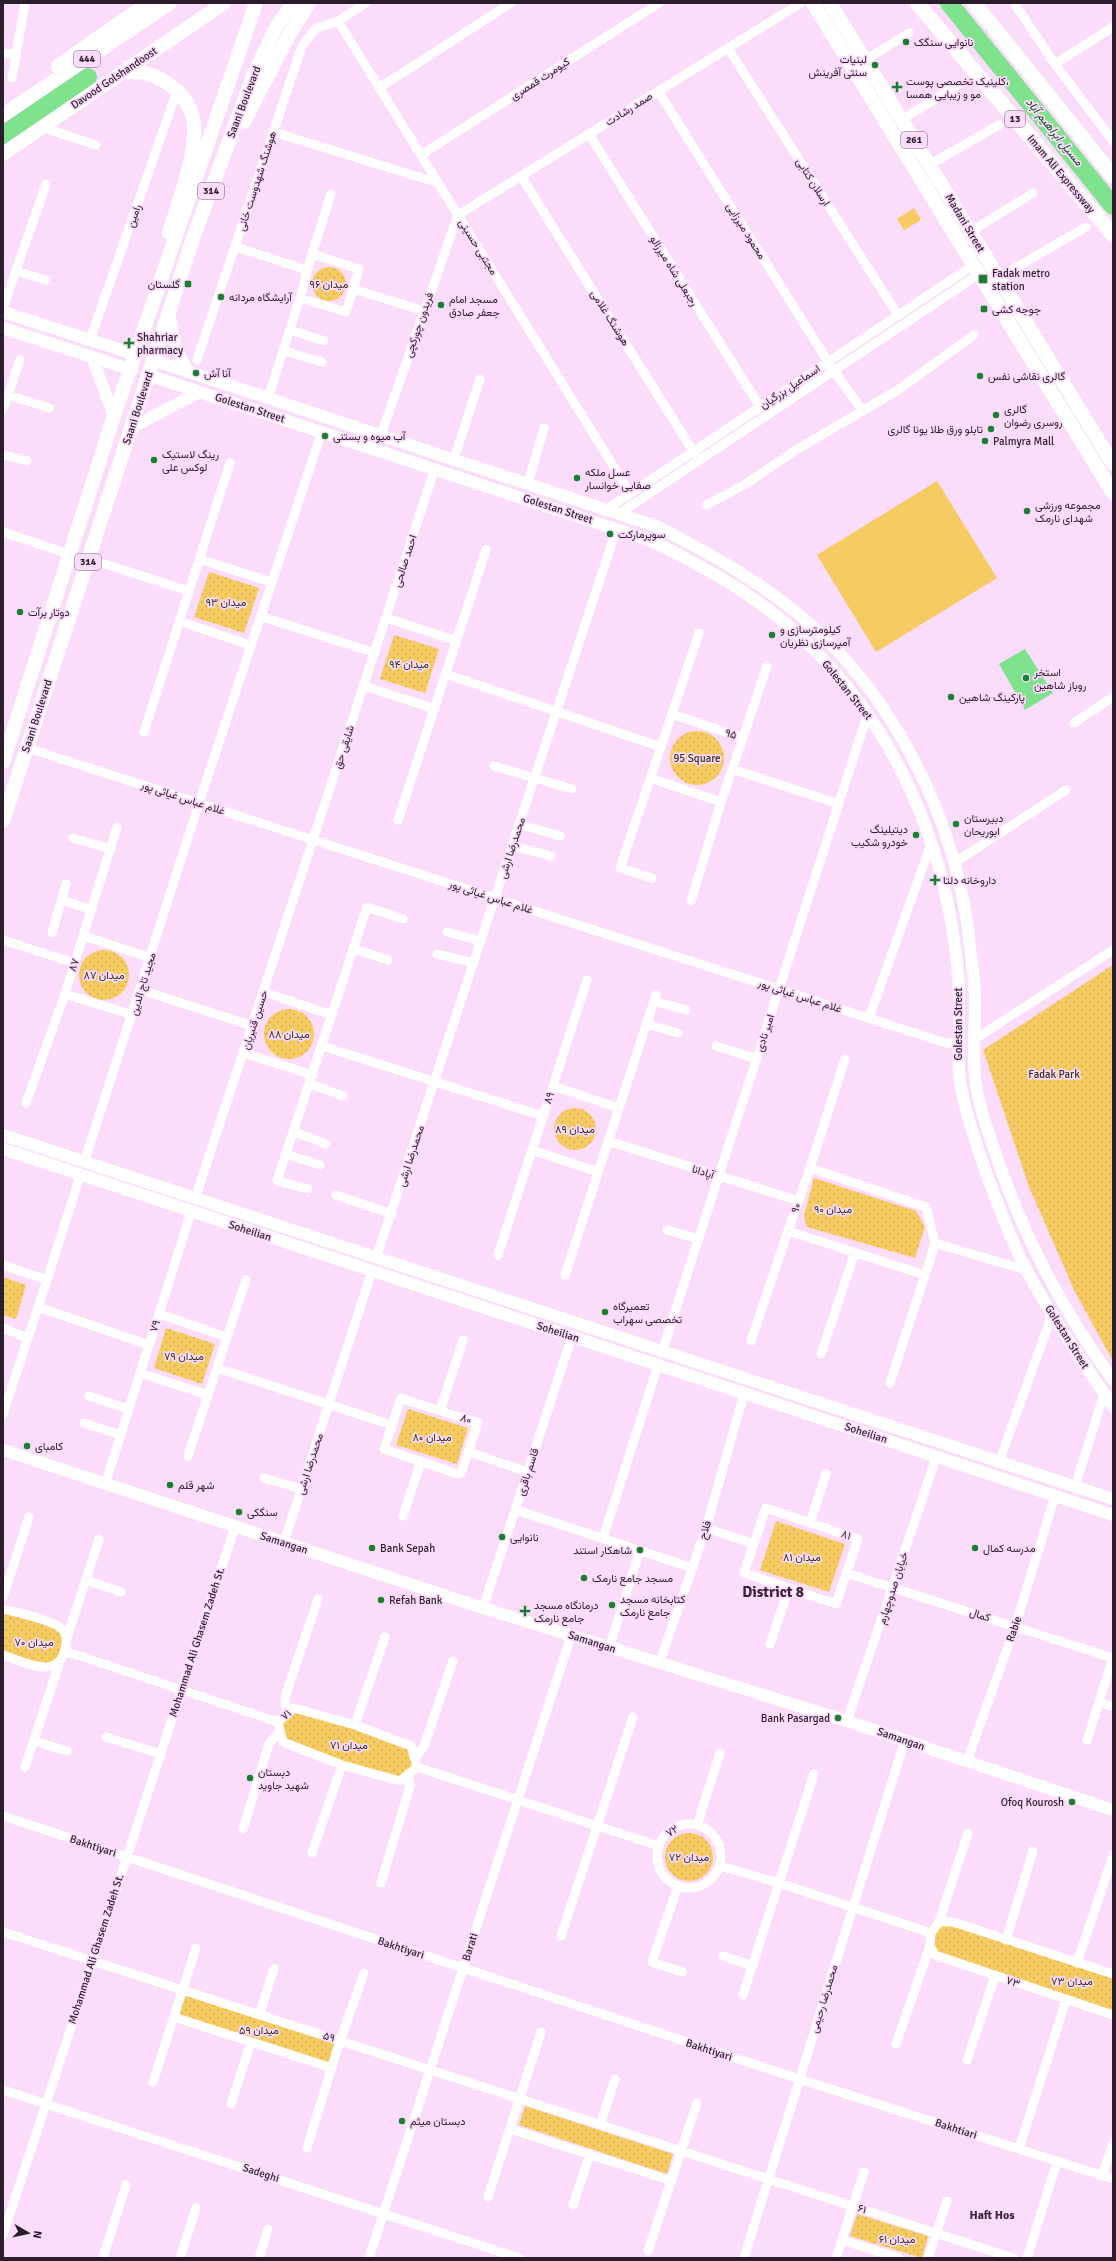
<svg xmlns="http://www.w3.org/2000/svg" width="1116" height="2261" viewBox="0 0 1116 2261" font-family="Signika,Vazirmatn,sans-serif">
  <defs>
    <pattern id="park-dots" width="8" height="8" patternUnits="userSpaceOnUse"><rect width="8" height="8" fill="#f6cb62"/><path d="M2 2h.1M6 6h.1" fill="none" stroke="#d3ae55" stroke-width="1.8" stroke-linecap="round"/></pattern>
  </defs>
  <rect width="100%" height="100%" fill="#fcdcfb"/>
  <!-- park -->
  <path fill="url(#park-dots)" d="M312 284a17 17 0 1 1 34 0a17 17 0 1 1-34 0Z
    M209 572 259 588 244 633 194 617Z
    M394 635 439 649 425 693 380 679Z
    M670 758a27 27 0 1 1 54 0a27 27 0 1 1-54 0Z
    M79 975a25 25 0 1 1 50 0a25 25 0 1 1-50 0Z
    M1113 965V1361L1075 1292 1029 1187 983 1050Z
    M264 1034a25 25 0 1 1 50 0a25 25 0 1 1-50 0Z
    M554 1129a21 21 0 1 1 42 0a21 21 0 1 1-42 0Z
    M814 1178 916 1211 925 1227 915 1258 807 1227 804 1216Z
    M3 1277 26 1285 16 1319 3 1315Z
    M166 1328 215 1344 202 1384 154 1368Z
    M408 1409 468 1428 457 1464 396 1445Z
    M776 1521 845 1544 829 1592 760 1570Z
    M3 1609 53 1624 67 1638 52 1668 3 1655Z
    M294 1708 411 1746 417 1767 400 1781 283 1742 278 1722Z
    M665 1857a24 24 0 1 1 48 0a24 24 0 1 1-48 0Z
    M939 1922 1113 1974V2015L935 1955 931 1933Z
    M182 1990 340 2041 332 2068 174 2017Z
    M525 2106 673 2154 667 2174 519 2125Z
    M857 2214 928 2236 922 2258 850 2236Z"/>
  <!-- garden -->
  <path fill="#f6cb62" d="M914 208 921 220 904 230 897 219Z
    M937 481 997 578 876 652 817 555Z"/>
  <!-- water -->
  <path fill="#7fe28c" d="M1025 649 1053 693 1025 710 999 664Z"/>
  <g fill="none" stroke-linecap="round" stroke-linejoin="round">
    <!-- river -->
    <path stroke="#7fe28c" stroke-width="18" d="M949 3 1113 206
      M3 135 88 77"/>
    <!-- minor -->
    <path stroke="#fff" stroke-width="9" d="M1014 3 1055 64 1113 27
      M338 21 630 493
      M728 48 898 315
      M3 53 16 55
      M865 60 909 33
      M1055 64 1113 141
      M12 78 25 3
      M379 88 511 3
      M658 91 834 371 863 411
      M901 120 960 84
      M41 127 96 145
      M274 132 438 183
      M589 134 760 407
      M421 155 659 3
      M929 165 999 125
      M521 176 696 456
      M970 232 1033 193
      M236 247 307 270
      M312 254 359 269 346 312 300 298Z
      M312 254 331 194
      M16 271 46 280
      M998 278 1086 227
      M353 289 424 311
      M3 308 46 184
      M290 330 324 341
      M90 340 177 91
      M284 351 322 362
      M197 360 302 46 315 29 338 21 366 3
      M8 395 49 408
      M268 398 300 298
      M3 409 20 360
      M381 435 458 215 801 3
      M3 455 27 461
      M454 459 480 379
      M528 483 544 428
      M706 505 746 484 796 450 898 390 974 335
      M607 509 972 266
      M620 513 978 275
      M3 532 69 554
      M89 559 189 591
      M199 559 271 582
      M260 616 375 653
      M386 618 457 641
      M179 621 250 645
      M446 674 661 747
      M364 686 435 709
      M672 714 699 633
      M1074 723 1113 697
      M144 732 230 463
      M743 738 767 666
      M27 748 946 1043H957
      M494 766 572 789
      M732 769 839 804
      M650 778 721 802 743 738 672 714 620 868 652 878
      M398 820 486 550
      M519 824 560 836
      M117 827 65 994 133 1015
      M73 838 111 849
      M512 846 551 856
      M954 863 1066 790
      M62 900 92 910
      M691 901 721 802
      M447 932 481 941
      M52 933 66 884
      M84 936 151 958
      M3 940 74 963
      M354 949 388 960
      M437 954 474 963
      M141 990 253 1026
      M264 992 332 1015
      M654 1001 686 1010
      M869 1018 931 844
      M647 1024 678 1033
      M975 1039 1113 950
      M322 1046 543 1116
      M716 1046 757 1059
      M244 1053 313 1075
      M310 1084 343 1096
      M553 1086 587 980
      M26 1103 65 994
      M619 1108 656 995
      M294 1132 326 1144
      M608 1141 799 1201
      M286 1154 320 1165
      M84 1163 199 803 322 431
      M810 1168 926 1207 935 1243 925 1275 788 1231Z
      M810 1168 845 1059
      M308 1189 277 1181 367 907 403 919
      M336 1195 392 1214
      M195 1199 435 468
      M667 1230 699 1239
      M935 1243 1026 1270
      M498 1255 532 1150
      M376 1258 617 528
      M3 1265 47 1280 3 1414
      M565 1275 619 1108 553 1086 532 1150 598 1172
      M47 1280 80 1176
      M38 1307 149 1345
      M159 1314 191 1212
      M3 1328 28 1338
      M227 1337 246 1280
      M751 1341 788 1231
      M662 1352 868 713
      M821 1354 855 1252
      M217 1368 392 1425
      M890 1383 925 1275
      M89 1396 128 1409
      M401 1398 478 1423 461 1473 458 1474 384 1449Z
      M440 1411 463 1340
      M84 1423 121 1435
      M469 1452 528 1472
      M188 1456 227 1337 159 1314 140 1373 208 1395
      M999 1462 1052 1315
      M264 1478 301 1489
      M105 1485 140 1373
      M1075 1487 1104 1394
      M766 1508 858 1539 836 1604 744 1573Z
      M516 1510 693 1568
      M403 1516 421 1461
      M810 1523 826 1474
      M706 1528 754 1544
      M603 1538 658 1365
      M284 1542 372 1271
      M846 1573 1113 1658
      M86 1580 121 1592
      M3 1597 29 1517
      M483 1608 572 1336
      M3 1609C18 1613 51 1619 62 1629 67 1634 67 1643 65 1649 59 1681 24 1662 3 1655
      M67 1638 99 1539
      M770 1644 789 1588
      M609 1648 640 1550
      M65 1651 278 1722
      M659 1664 706 1528 744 1394
      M1099 1702 1113 1707
      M294 1708 355 1725 411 1746 417 1767 400 1781 342 1765 283 1742 278 1722Z
      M286 1714 285 1697 318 1599
      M847 1721 937 1455
      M355 1725 385 1637
      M106 1737 161 1754
      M1087 1740 1113 1658
      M34 1741 67 1751
      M415 1758 424 1746 453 1661
      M967 1761 1015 1627 1055 1496
      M25 1767 59 1664
      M417 1767 659 1846
      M3 1816 799 2079 1113 2179
      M657 1856a32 32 0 1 1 64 0a32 32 0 1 1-64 0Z
      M697 1825 720 1753
      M243 1829 269 1744 280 1731
      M312 1853 342 1765
      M720 1866 779 1883 931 1933
      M381 1883 410 1786 408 1774
      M678 1886 652 1962 682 1972
      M939 1922 968 1833
      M3 1932 1013 2258
      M931 1933 930 1946 935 1955 1113 2015
      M931 1933 939 1922H953L1113 1974
      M561 1936 633 1717
      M1006 1940 1033 1851
      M723 1956 753 1966
      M1077 1963 1113 1856
      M743 1995 814 1774
      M259 2015 274 1969
      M174 2017 332 2068
      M896 2044 930 1946
      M967 2060 995 1976
      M153 2082 196 1948
      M3 2090 519 2258
      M231 2104 251 2042
      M600 2125 615 2079
      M510 2129 672 2181
      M307 2148 336 2053 364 1973
      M1019 2149 1066 2000
      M1102 2176 1113 2143
      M488 2197 541 2032
      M573 2205 590 2154
      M3 2235 235 1527
      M842 2240 899 2258
      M648 2251 697 2103
      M103 2258 126 2185
      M180 2258 196 2208
      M259 2258 268 2229
      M369 2258 571 1636
      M744 2258 905 1740
      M836 2258 864 2172
      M928 2258 947 2201
      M1027 2258 1057 2162"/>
    <!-- secondary -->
    <path stroke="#fff" stroke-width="12" d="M3 312 137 355
      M169 312 175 346 188 372
      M3 328 132 370
      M92 357 114 416
      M153 360 658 527C713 555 766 585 812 626 896 702 953 817 968 929 970 951 974 973 975 995 976 1027 971 1059 977 1091 981 1113 989 1134 996 1155 1024 1237 1062 1310 1113 1380
      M148 375 652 541C706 568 760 597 803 639 884 715 934 818 952 927 956 950 959 976 959 999 960 1034 955 1062 963 1097 968 1118 975 1140 982 1161 995 1198 1009 1236 1027 1271 1052 1318 1082 1362 1113 1406
      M131 428 200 392
      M3 1135 1113 1499
      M3 1149 1113 1515
      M3 1450 483 1608 847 1721 1113 1810"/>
    <!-- primary -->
    <path stroke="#fff" stroke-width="14" d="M813 3 1113 493
      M830 3 1113 464
      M58 66 148 3
      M121 73C128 73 138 71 145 73 169 79 193 100 194 126 196 157 178 203 169 233
      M3 115 170 3
      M244 122 289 35 309 3
      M3 154 224 3
      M3 762 114 416 256 3
      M3 821 192 241 255 71 277 26 293 3"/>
    <!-- trunk -->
    <path stroke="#fff" stroke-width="15" d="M917 3 1113 235
      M974 3 1113 176"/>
  </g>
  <!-- markers -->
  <g fill="#197f33" stroke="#fcdcfb" stroke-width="1.5">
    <circle cx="906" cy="42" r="4"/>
    <circle cx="875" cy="65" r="4"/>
    <path d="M895 81h4v4h4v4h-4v4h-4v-4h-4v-4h4z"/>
    <rect x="978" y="274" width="10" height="10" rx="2"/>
    <rect x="184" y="280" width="8" height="8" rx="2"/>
    <circle cx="221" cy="297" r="4"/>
    <circle cx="441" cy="305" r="4"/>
    <rect x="980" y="305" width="8" height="8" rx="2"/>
    <path d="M127 337h4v4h4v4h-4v4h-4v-4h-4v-4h4z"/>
    <circle cx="196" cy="373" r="4"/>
    <circle cx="980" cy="376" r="4"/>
    <circle cx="996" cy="415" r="4"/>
    <circle cx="991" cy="429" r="4"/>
    <circle cx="325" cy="436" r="4"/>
    <circle cx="985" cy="441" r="4"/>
    <circle cx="154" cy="460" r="4"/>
    <circle cx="577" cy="478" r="4"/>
    <circle cx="1027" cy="511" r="4"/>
    <circle cx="610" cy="534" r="4"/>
    <circle cx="20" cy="612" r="4"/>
    <circle cx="772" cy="635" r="4"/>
    <circle cx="1026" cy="678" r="4"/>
    <circle cx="951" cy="697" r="4"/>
    <circle cx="956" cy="824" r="4"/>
    <circle cx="916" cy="835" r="4"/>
    <path d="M933 874h4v4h4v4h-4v4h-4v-4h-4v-4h4z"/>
    <circle cx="605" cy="1312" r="4"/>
    <circle cx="27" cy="1446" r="4"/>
    <circle cx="170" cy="1485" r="4"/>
    <circle cx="239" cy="1512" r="4"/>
    <circle cx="502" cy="1537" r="4"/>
    <circle cx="372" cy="1548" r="4"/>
    <circle cx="975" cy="1548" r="4"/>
    <circle cx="640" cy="1550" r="4"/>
    <circle cx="584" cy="1578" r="4"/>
    <circle cx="381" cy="1600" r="4"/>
    <circle cx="612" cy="1605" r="4"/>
    <path d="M523 1605h4v4h4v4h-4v4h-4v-4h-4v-4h4z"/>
    <circle cx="838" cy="1718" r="4"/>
    <circle cx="250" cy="1778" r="4"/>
    <circle cx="1072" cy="1802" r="4"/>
    <circle cx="402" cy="2121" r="4"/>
  </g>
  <g text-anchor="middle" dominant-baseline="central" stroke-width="3.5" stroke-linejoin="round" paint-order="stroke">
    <!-- shield labels -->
    <g fill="#fcdcfb" stroke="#6a566a" stroke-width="1">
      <rect x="74" y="51" width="26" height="16" rx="3"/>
      <rect x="1005" y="111" width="20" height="16" rx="3"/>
      <rect x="901" y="132" width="26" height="16" rx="3"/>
      <rect x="198" y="183" width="26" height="16" rx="3"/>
      <rect x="75" y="554" width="26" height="16" rx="3"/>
    </g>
    <g font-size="10" font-weight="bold" fill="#2c1d2c">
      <text x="87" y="59">444</text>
      <text x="1015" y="119">13</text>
      <text x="914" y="140">261</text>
      <text x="211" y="191">314</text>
      <text x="88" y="562">314</text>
    </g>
    <!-- poi labels -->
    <g font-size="11" fill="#2c1d2c" stroke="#fcdcfb" text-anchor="start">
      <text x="914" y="42">نانوایی سنگک</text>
      <text x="867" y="59" text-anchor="end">لبنیات<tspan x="867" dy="13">سنتی آفرینش</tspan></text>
      <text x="906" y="81">کلینیک تخصصی پوست،<tspan x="906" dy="13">مو و زیبایی همسا</tspan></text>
      <text x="992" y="273">Fadak metro<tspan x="992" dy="13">station</tspan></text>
      <text x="180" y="284" text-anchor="end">گلستان</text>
      <text x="229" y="297">آرایشگاه مردانه</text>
      <text x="449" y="299">مسجد امام<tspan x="449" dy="13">جعفر صادق</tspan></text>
      <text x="992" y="309">جوجه کشی</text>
      <text x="137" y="337">Shahriar<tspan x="137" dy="13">pharmacy</tspan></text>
      <text x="204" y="373">آنا آش</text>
      <text x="988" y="376">گالری نقاشی نفس</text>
      <text x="1004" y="409">گالری<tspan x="1004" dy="13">روسری رضوان</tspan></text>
      <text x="983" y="429" text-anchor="end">تابلو ورق طلا یونا گالری</text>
      <text x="333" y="436">آب میوه و بستنی</text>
      <text x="993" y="441">Palmyra Mall</text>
      <text x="162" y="454">رینگ لاستیک<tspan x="162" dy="13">لوکس علی</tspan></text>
      <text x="585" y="472">عسل ملکه<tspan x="585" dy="13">صفایی خوانسار</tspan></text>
      <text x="1035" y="505">مجموعه ورزشی<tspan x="1035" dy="13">شهدای نارمک</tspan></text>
      <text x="618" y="534">سوپرمارکت</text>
      <text x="28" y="612">دوتار برآت</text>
      <text x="780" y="629">کیلومترسازی و<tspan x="780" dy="13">آمپرسازی نظریان</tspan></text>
      <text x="1034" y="672">استخر<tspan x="1034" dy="13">روباز شاهین</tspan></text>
      <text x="959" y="697">پارکینگ شاهین</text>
      <text x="964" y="818">دبیرستان<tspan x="964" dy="13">ابوریحان</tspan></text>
      <text x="908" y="829" text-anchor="end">دیتیلینگ<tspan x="908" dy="13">خودرو شکیب</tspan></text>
      <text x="943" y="880">داروخانه دلتا</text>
      <text x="613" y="1306">تعمیرگاه<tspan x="613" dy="13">تخصصی سهراب</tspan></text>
      <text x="35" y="1446">کامبای</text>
      <text x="178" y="1485">شهر قلم</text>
      <text x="247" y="1512">سنگکی</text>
      <text x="510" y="1537">نانوایی</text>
      <text x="380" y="1548">Bank Sepah</text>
      <text x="983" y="1548">مدرسه کمال</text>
      <text x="632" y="1550" text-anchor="end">شاهکار استند</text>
      <text x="592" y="1578">مسجد جامع نارمک</text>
      <text x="620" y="1599">کتابخانه مسجد<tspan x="620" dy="13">جامع نارمک</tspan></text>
      <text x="389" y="1600">Refah Bank</text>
      <text x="534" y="1605">درمانگاه مسجد<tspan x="534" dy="13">جامع نارمک</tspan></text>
      <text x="830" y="1718" text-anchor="end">Bank Pasargad</text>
      <text x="258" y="1772">دبستان<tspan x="258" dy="13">شهید جاوید</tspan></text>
      <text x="1064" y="1802" text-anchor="end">Ofoq Kourosh</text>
      <text x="410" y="2121">دبستان میثم</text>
    </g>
    <!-- street labels -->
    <g font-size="11" fill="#2c1d2c" stroke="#fcdcfb">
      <text transform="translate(114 78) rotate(-34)">Davood Golshandoost</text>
      <text transform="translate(540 79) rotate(-33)">کیومرث قمصری</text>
      <text transform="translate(244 102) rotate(-69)">Saani Boulevard</text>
      <text transform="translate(629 109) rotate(-32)">صمد رشادت</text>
      <text transform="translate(1061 174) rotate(50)">Imam Ali Expressway</text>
      <text transform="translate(257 181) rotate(-72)">هوشنگ شهدوست خانی</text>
      <text transform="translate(813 182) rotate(58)">ارسلان کتابی</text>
      <text transform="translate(134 216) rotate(-71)">رامین</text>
      <text transform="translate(965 223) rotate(59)">Madani Street</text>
      <text transform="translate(746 231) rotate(58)">محمود میرزایی</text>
      <text transform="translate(478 247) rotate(58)">مجتبی حسینی</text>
      <text transform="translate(674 271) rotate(58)">رجبعلی شاه میرزالو</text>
      <text transform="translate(610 318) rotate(58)">هوشنگ غلامی</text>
      <text transform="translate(419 325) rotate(-71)">فریدون چورکچی</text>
      <text transform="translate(790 387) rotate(-34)">اسماعیل بزرگیان</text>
      <text transform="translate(138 408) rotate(-72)">Saani Boulevard</text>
      <text transform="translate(250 408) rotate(18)">Golestan Street</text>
      <text transform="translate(558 509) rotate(18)">Golestan Street</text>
      <text transform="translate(405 561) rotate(-72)">احمد صالحی</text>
      <text transform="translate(847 690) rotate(51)">Golestan Street</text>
      <text transform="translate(37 716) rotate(-72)">Saani Boulevard</text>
      <text transform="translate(731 734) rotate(19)">۹۵</text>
      <text transform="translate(344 747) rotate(-72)">شایقی حق</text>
      <text transform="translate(183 798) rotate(18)">غلام عباس غیاثی ‌پور</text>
      <text transform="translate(512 848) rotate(-72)">محمدرضا ارشی</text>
      <text transform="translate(491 897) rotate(18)">غلام عباس غیاثی ‌پور</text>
      <text transform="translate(74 965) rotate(-72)">۸۷</text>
      <text transform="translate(143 984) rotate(-73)">مجید تاج الدین</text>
      <text transform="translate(800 996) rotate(18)">غلام عباس غیاثی ‌پور</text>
      <text transform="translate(255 1020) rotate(-72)">حسین قنبریان</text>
      <text transform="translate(958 1024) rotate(-90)">Golestan Street</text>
      <text transform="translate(765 1033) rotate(-72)">امیر نادی</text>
      <text transform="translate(549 1098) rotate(-72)">۸۹</text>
      <text transform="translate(411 1156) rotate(-72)">محمدرضا ارشی</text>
      <text transform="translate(703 1172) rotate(18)">آپادانا</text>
      <text transform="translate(796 1208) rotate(-71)">۹۰</text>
      <text transform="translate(250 1231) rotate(18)">Soheilian</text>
      <text transform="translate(155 1326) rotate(-72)">۷۹</text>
      <text transform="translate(558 1332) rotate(18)">Soheilian</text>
      <text transform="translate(1067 1337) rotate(58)">Golestan Street</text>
      <text transform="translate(466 1419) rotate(18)">۸۰</text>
      <text transform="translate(866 1433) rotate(18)">Soheilian</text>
      <text transform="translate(310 1464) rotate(-72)">محمدرضا ارشی</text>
      <text transform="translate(528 1472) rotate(-72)">قاسم باقری</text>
      <text transform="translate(705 1530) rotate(-73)">فلاح</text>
      <text transform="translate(846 1535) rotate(19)">۸۱</text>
      <text transform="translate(284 1543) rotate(18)">Samangan</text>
      <text transform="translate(893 1588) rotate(-72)">خیابان صدوچهارم</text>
      <text transform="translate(980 1615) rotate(18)">کمال</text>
      <text transform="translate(1014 1629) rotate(-71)">Rabie</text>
      <text transform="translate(197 1642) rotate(-72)">Mohammad Ali Ghasem Zadeh St.</text>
      <text transform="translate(592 1642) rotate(18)">Samangan</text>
      <text transform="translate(286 1715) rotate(-41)">۷۱</text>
      <text transform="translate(901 1739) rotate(19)">Samangan</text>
      <text transform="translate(672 1831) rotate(-34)">۷۲</text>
      <text transform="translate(93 1846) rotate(18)">Bakhtiyari</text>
      <text transform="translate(470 1947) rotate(-72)">Barati</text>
      <text transform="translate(401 1948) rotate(18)">Bakhtiyari</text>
      <text transform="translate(96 1949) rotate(-72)">Mohammad Ali Ghasem Zadeh St.</text>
      <text transform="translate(1013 1982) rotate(19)">۷۳</text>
      <text transform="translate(824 1999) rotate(-73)">محمدرضا رحیمی</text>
      <text transform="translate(329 2037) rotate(18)">۵۹</text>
      <text transform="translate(709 2050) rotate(18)">Bakhtiyari</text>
      <text transform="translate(956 2129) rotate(18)">Bakhtiari</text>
      <text transform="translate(261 2173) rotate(18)">Sadeghi</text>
      <text transform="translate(862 2209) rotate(17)">۶۱</text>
    </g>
    <!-- park labels -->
    <g font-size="11" fill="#382f1a" stroke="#fcdcfb">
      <text x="329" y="284">میدان ۹۶</text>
      <text x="226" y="602">میدان ۹۳</text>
      <text x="409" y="664">میدان ۹۴</text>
      <text x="697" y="758">95 Square</text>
      <text x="104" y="975">میدان ۸۷</text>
      <text x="289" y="1034">میدان ۸۸</text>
      <text x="1054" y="1074">Fadak Park</text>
      <text x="575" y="1129">میدان ۸۹</text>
      <text x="833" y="1209">میدان ۹۰</text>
      <text x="184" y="1356">میدان ۷۹</text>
      <text x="432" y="1437">میدان ۸۰</text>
      <text x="802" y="1557">میدان ۸۱</text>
      <text x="34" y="1642">میدان ۷۰</text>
      <text x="349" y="1745">میدان ۷۱</text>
      <text x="689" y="1857">میدان ۷۲</text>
      <text x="1072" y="1981">میدان ۷۳</text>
      <text x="259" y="2030">میدان ۵۹</text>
      <text x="897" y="2239">میدان ۶۱</text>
    </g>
    <!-- water labels -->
    <g font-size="12" font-style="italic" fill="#05511b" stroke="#fcdcfb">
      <text transform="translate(1054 132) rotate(51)">مسیل ابراهیم آباد</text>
    </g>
    <!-- neighbourhood labels -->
    <g font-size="12" font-weight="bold" fill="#3d1e3d" stroke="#fcdcfb">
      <text x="992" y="2215">Haft Hos</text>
    </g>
    <!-- district labels -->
    <g font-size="15" font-weight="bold" fill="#3d1e3d" stroke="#fcdcfb">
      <text x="773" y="1592">District 8</text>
    </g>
  </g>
  <!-- border -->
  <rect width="1116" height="2261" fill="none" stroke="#2c1d2c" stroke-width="8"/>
  <!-- north arrow -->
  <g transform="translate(28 2233) rotate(99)" stroke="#fcdcfb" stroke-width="3" paint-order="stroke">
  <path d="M0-3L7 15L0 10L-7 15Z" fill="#2c1d2c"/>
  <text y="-6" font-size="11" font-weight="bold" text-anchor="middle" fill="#2c1d2c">N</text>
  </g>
</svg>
